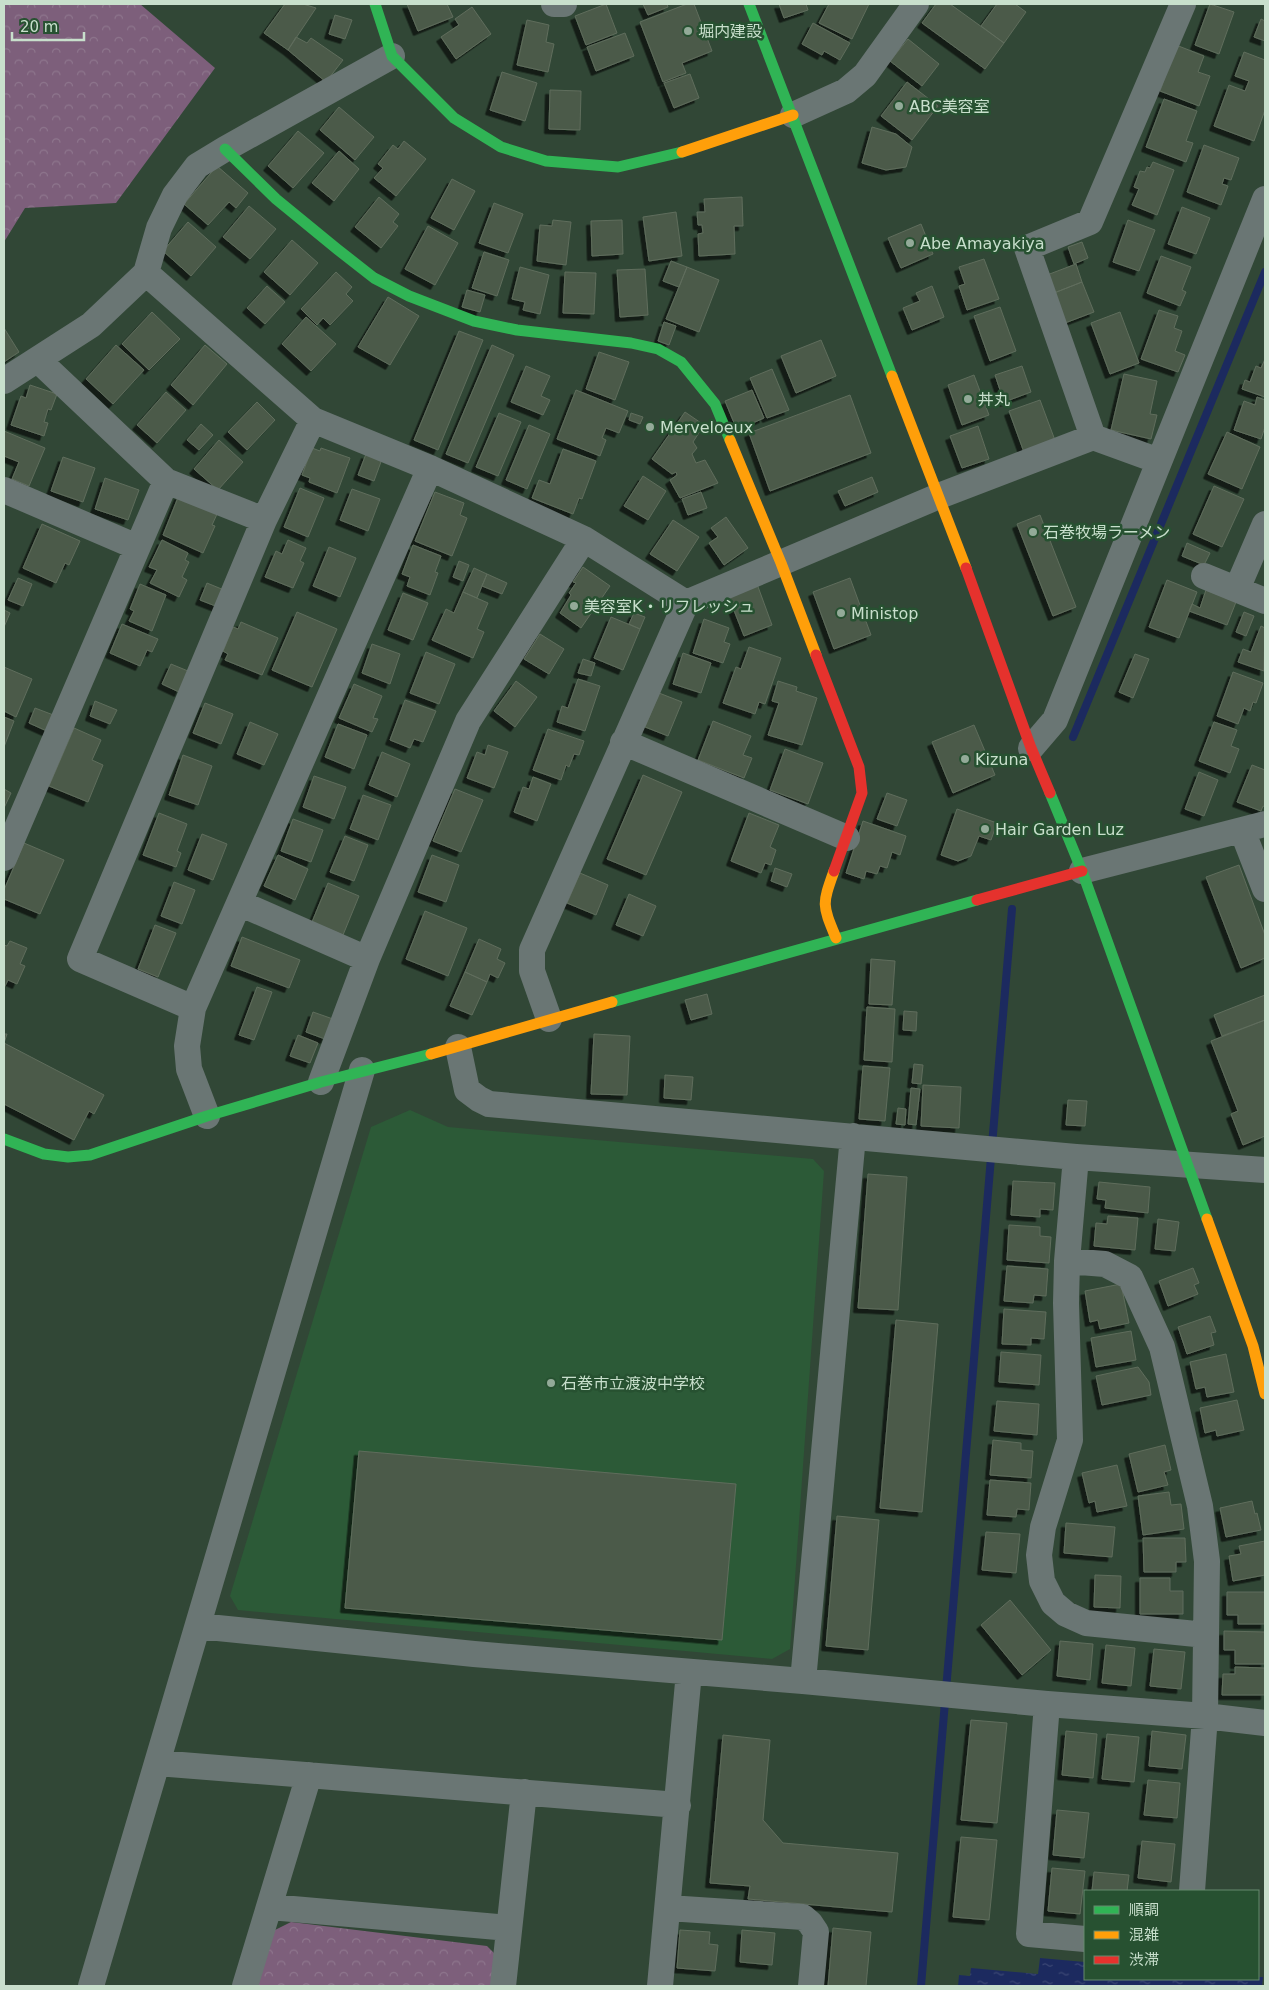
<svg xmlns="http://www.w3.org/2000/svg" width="1269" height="1990" viewBox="0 0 1269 1990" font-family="'DejaVu Sans','Noto Sans JP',sans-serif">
  <defs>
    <pattern id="forest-crowns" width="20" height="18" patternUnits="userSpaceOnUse" patternTransform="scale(1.25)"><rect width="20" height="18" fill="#7d5f7b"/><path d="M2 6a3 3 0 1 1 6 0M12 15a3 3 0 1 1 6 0" fill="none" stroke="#8e768d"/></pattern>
    <pattern id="water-ripples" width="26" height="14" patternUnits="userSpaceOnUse" patternTransform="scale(1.25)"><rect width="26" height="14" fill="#1c2a5f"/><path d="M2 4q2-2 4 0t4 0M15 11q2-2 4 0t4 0" fill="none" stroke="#3c4875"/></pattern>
    <filter id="shadow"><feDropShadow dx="-4.5" dy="4.5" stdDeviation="0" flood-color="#0009"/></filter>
  </defs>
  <rect width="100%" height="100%" fill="#314736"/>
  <!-- built -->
  <path fill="#2c5a37" d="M410 1110 448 1127 813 1159 824 1171 790 1649 772 1659 238 1610 230 1596 371 1127Z"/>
  <!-- forest -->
  <path fill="url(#forest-crowns)" d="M4 4H140L215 68 116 203 25 208 4 242Z
    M291 1922 487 1946 497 1956 494 1986H255L271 1932Z"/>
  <!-- water -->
  <path fill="url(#water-ripples)" d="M1040 1958 1085 1962V1979H1258V1977H1263L1262 1986H958L959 1975 970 1976 971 1968 1038 1974Z"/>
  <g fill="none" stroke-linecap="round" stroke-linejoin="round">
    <!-- stream -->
    <path stroke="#1c2a5f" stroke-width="8" d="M1073 737 1265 272
      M921 1986 1012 909"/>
  </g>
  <!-- building -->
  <path fill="#4c5a4a" stroke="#5f6d5c" filter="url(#shadow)" d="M285 4H303L316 8 288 50 264 33Z
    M407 4H447L453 17 418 31Z
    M606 4 617 33 586 45 575 16Z
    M643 4H667L668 7 648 15Z
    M687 4H694L712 51 682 63 686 73 663 82 640 22Z
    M779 4H806L808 10 784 18Z
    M829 4H869L852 39 819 23Z
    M936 4H950L1004 43 985 69 922 23Z
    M997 4H1015L1026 12 1004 43 981 26Z
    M1210 4 1234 12 1219 54 1195 45Z
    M472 7 491 34 456 59 441 37 459 25 455 19Z
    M335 15 352 20 345 39 329 34Z
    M1261 19 1265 21V41L1254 37Z
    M527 20 549 25 546 42 554 44 548 72 517 65Z
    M813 23 850 43 840 60 824 51 822 55 802 44Z
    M625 33 634 56 596 71 587 47Z
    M296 37 307 43 311 38 343 60 326 82 288 50Z
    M908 39 939 64 922 86 890 61Z
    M1176 45 1204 56 1198 72 1210 76 1199 106 1160 91Z
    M1244 52 1265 60V110L1254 141 1214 126 1229 85 1245 91 1249 81 1235 76Z
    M502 72 537 83 525 121 490 110Z
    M690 74 699 98 674 108 664 83Z
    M907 82 938 106 912 140 881 116Z
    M550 90 581 91 580 130 549 129Z
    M1164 99 1197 111 1186 141 1193 143 1186 162 1146 147Z
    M339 107 374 137 355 160 320 130Z
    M872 127 896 134 912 147 906 167 886 170 862 163Z
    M298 131 324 153 293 188 268 166Z
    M404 141 426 159 396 196 374 178 383 168 378 164 393 145 398 149Z
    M1204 145 1239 158 1231 180 1224 178 1222 184 1228 186 1221 205 1187 192Z
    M339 151 359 169 334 201 312 183Z
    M1153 162 1174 170 1157 215 1132 205 1139 189 1134 187 1140 171 1145 172 1147 167 1150 168Z
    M217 166 248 193 236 208 229 202 208 225 184 204Z
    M452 179 475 191 454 230 431 218Z
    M379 197 399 214 393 222 398 226 381 248 355 227Z
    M742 197 743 226H734L735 254 699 256 698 234 703 233 702 225H698L697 212H705L704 199Z
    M494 203 523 214 508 253 479 243Z
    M249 206 276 229 250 259 223 237Z
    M1182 207 1210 218 1196 254 1168 244Z
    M676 212 682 256 649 261 643 217Z
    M553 220 571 222 566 265 537 261 540 225 552 226Z
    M622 220 623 254 592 256 591 221Z
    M1128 220 1155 230 1139 271 1113 262Z
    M188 222 216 247 191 276 163 251Z
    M921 224 933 254 901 268 888 238Z
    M428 226 458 243 435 285 405 269Z
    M292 240 318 263 290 295 264 272Z
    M1082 242 1088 258 1074 264 1068 247Z
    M484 252 509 260 497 296 472 288Z
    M1161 256 1191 267 1182 290 1186 292 1180 306 1147 293Z
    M984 259 999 299 967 310 959 286 965 284 959 267Z
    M671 261 687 267 679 287 663 281Z
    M1076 264 1082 282 1054 293 1047 275Z
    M520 267 549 275 540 314 523 310 525 302 512 299Z
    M687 267 719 280 699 332 666 319Z
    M645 269 648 315 620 317 617 270Z
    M336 272 352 287 346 294 353 301 330 325 323 318 317 325 301 309Z
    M565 272 596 273 594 314 563 313Z
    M1082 282 1094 312 1065 323 1054 293Z
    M267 286 285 302 265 324 247 308Z
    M932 286 944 317 912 330 903 308 920 301 916 293Z
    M467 290 485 295 480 312 462 307Z
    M388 297 419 316 390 365 358 347Z
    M1000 307 1016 351 990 361 974 316Z
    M1159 310 1178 316 1174 328 1182 331 1175 351 1185 355 1178 372 1141 359Z
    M152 312 180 339 149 370 122 344Z
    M1120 312 1139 363 1110 374 1091 323Z
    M306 317 336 344 311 371 282 344Z
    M664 322 676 326 669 345 658 341Z
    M4 328 19 352 4 362Z
    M459 331 483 340 438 450 414 440Z
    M821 340 836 376 796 393 781 356Z
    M116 345 144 370 113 404 86 379Z
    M205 345 227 364 193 405 171 385Z
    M492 345 514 355 468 463 446 454Z
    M599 352 629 362 615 400 586 389Z
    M1265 359V397L1242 389 1245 380 1250 382 1256 366 1261 368Z
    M526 366 550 376 541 396 550 400 543 415 511 402Z
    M1022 366 1031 392 1004 402 995 375Z
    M772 369 789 410 767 418 750 378Z
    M1124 374 1157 381 1150 414 1157 415 1151 439 1111 430Z
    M974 375 989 415 962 425 948 385Z
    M30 385 57 394 51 410 48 409 44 422 48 423 44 436 11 425 21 396 26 398Z
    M576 390 628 411 619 433 606 428 602 438 606 440 600 456 557 439Z
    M752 390 764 418 737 430 725 401Z
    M166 392 186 410 157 443 137 425Z
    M850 395 871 453 770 491 749 433Z
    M1257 397 1265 400V427L1261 439 1234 430 1244 401 1255 405Z
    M1040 400 1056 443 1025 455 1009 411Z
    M257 402 275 420 247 450 228 432Z
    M685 412 704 425 693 442 697 448 692 454 696 463 705 460 718 483 680 498 670 480 677 475 676 472 672 474 652 459Z
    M499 413 521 422 498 476 476 467Z
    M631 413 643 417 640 424 629 420Z
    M201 424 213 435 199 450 187 440Z
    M529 425 550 434 527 489 506 480Z
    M978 426 989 459 962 468 950 436Z
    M4 431 45 448 29 486 12 479 19 462 4 456Z
    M1227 432 1260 447 1242 489 1208 474Z
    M219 440 243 462 218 490 194 469Z
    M312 448 320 451 321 448 350 458 337 493 309 482 310 478 302 475Z
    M563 449 596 461 582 499 579 498 573 514 532 498 539 480 550 484Z
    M366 454 382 459 374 481 358 475Z
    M63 457 95 468 83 502 51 491Z
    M643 476 666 491 648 520 624 506Z
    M872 477 878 492 845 506 838 491Z
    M105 478 139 490 128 520 95 509Z
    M1214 486 1244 499 1222 547 1193 534Z
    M300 488 324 498 308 537 284 527Z
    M352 489 380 499 368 531 340 520Z
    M435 492 464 503 460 515 467 518 452 556 415 541Z
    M701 492 707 508 688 515 682 499Z
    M179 495 218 512 212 525 215 526 203 553 163 535Z
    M1040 515 1076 607 1053 616 1017 524Z
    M726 517 748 548 724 565 709 543 718 537 711 528Z
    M673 520 699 537 677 571 650 554Z
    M42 524 80 541 69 565 65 563 56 583 23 568Z
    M162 540 188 553 185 560 189 562 182 577 187 580 179 597 150 583 157 570 149 567Z
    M288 540 306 548 300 561 304 563 293 588 265 577 276 551 282 554Z
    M1187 543 1210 553 1204 565 1182 556Z
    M413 545 441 556 435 572 438 573 430 595 407 586 410 577 402 574Z
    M329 547 356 558 340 597 313 586Z
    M459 561 469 565 463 581 453 577Z
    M583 567 610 586 581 628 560 613 571 595 569 593 576 583 573 582Z
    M474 568 487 574 477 598 463 592Z
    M487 574 507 583 502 594 482 586Z
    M18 578 32 584 23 606 8 600Z
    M850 578 871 635 834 649 813 592Z
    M1167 580 1197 592 1179 638 1149 627Z
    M207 583 224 590 218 607 200 600Z
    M140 584 166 595 152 631 129 621 134 611 130 609Z
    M757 584 772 625 744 636 728 595Z
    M1206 590 1236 602 1227 625 1189 611 1192 604 1200 608Z
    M463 592 488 603 477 629 484 632 473 658 432 640 446 609 454 613Z
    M403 593 428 603 413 640 388 630Z
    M4 610 10 613 4 627Z
    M297 612 337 629 312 687 272 670Z
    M1244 612 1254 616 1246 636 1236 632Z
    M634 613 645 617 640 629 629 624Z
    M611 617 640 629 623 670 594 658Z
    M704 619 729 628 724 642 730 644 723 663 693 653Z
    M241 622 278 638 262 675 225 660 228 654 223 651 233 627 238 629Z
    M122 624 158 639 152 652 147 650 140 666 110 653Z
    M1261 626 1265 628 1264 671 1238 662 1243 649 1251 652Z
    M540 634 564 649 549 674 524 659Z
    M372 644 400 654 390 684 362 673Z
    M749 647 781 658 765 704 759 702 755 714 723 703 736 667 741 669Z
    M426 652 455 664 439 704 410 693Z
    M683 653 711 663 701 693 673 684Z
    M1135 654 1149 659 1133 698 1119 692Z
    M583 659 595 663 591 676 578 673Z
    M171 664 188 671 179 692 162 684Z
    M4 667 32 679 16 717 4 711Z
    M1233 672 1263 683 1256 703 1253 702 1250 711 1244 708 1238 724 1217 716Z
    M578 679 600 686 585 731 557 722 562 706 568 708Z
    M516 681 537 697 515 727 494 711Z
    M778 681 797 687 796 691 817 698 802 745 768 735 779 703 772 701Z
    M354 684 382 696 373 718 378 719 372 732 339 718Z
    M659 693 682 702 668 736 645 727Z
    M405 700 436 711 423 742 414 739 410 748 390 740Z
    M95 701 117 710 110 724 90 716Z
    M205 703 233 714 221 744 193 733Z
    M35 708 56 716 49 732 29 723Z
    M4 717 14 721 4 747Z
    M713 721 751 736 743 755 752 758 744 778 698 760Z
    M250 722 278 734 264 765 237 754Z
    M1214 722 1237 730 1231 746 1239 749 1230 773 1199 761Z
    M338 724 367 735 354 769 325 757Z
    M974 725 995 775 953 793 932 742Z
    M74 728 101 740 92 760 103 765 88 802 49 786Z
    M548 729 584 741 579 755 574 754 569 767 566 765 561 780 533 770Z
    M488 745 508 752 494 788 467 778 477 752 485 755Z
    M785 749 823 763 808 804 770 790Z
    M382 752 410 764 397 797 369 785Z
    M183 755 212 766 198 805 169 795Z
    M1252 765 1265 770V807L1263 806 1261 811 1237 802Z
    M1199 772 1218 780 1204 816 1185 809Z
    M643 775 682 792 646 875 607 859Z
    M314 776 346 787 334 819 303 807Z
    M533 777 551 784 537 821 514 812 523 787 529 789Z
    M4 789 11 793 4 808Z
    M455 789 483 800 461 852 433 841Z
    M887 793 907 800 897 826 877 819Z
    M363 795 391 805 378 840 350 829Z
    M957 809 997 823 991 840 979 836 971 856 958 861 941 855Z
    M159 813 187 824 177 851 181 853 176 867 143 855Z
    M749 813 779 825 770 847 776 850 771 865 765 863 761 873 731 861Z
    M293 819 323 830 311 862 281 851Z
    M863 821 906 836 900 855 892 852 887 868 880 866 877 874 866 871 864 879 846 873Z
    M202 834 227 844 213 880 188 870Z
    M345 836 368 845 354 881 330 872Z
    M24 843 64 860 40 914 4 899V890Z
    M278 855 308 869 295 900 264 886Z
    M432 855 459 865 446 902 418 892Z
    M1239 865 1265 935V958L1241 968 1206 877Z
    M775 868 792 874 787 887 771 881Z
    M580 873 608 885 596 915 567 903Z
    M174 882 195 890 182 924 161 916Z
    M328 883 359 896 343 935 312 922Z
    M629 894 656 906 643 936 616 925Z
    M425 911 467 928 448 976 406 959Z
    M155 925 176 933 158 977 138 969Z
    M242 937 300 960 289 988 231 966Z
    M479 939 501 949 497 959 505 963 498 978 490 974 487 982 465 972Z
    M10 941 27 948 20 964 25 966 17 984 8 980 4 988V945L7 946Z
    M871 959 895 961 892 1005 869 1004Z
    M465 972 487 982 472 1015 450 1006Z
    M257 987 272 992 254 1040 239 1035Z
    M707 994 712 1014 691 1020 685 1000Z
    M1265 995V1020L1222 1036 1214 1015Z
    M867 1007 895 1009 892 1062 864 1060Z
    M904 1011 917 1012 916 1031 903 1030Z
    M313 1012 333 1019 325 1039 306 1032Z
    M1265 1020V1136L1243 1145 1231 1114 1238 1111 1211 1041Z
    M4 1034H7L4 1043 104 1095 94 1114 89 1111 74 1140 4 1104Z
    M594 1034 630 1036 627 1095 591 1094Z
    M298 1035 318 1043 310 1063 290 1056Z
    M914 1064 923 1065 921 1084 912 1083Z
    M863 1066 890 1068 885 1121 859 1119Z
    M665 1075 693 1077 691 1100 664 1098Z
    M923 1085 961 1087 959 1128 921 1126Z
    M911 1088 920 1089 916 1125 908 1124Z
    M1068 1100 1087 1101 1085 1126 1066 1125Z
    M898 1108 906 1109 905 1125 896 1124Z
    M868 1174 907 1177 898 1310 858 1308Z
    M1013 1181 1055 1183 1053 1210 1040 1209V1217L1011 1215Z
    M1099 1182 1150 1187 1148 1213 1105 1208 1106 1200 1097 1199Z
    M1108 1216 1138 1218 1135 1250 1094 1246 1096 1223 1107 1224Z
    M1158 1219 1179 1222 1175 1251 1155 1249Z
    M1009 1225 1040 1227V1236L1051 1237 1049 1263 1007 1260Z
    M1007 1266 1048 1269 1046 1296 1034 1295 1033 1303 1004 1301Z
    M1193 1268 1199 1283 1194 1285 1198 1294 1168 1306 1159 1281Z
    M1121 1284 1129 1323 1100 1329 1098 1320 1090 1322 1085 1291Z
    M1004 1309 1046 1312 1044 1339 1031 1338V1345L1002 1344Z
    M1210 1316 1216 1332 1211 1333 1214 1345 1187 1354 1178 1327Z
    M896 1320 938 1324 922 1512 880 1508Z
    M1131 1331 1136 1360 1096 1367 1091 1338Z
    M1001 1352 1041 1355 1039 1385 999 1382Z
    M1226 1354 1234 1392 1207 1397 1205 1387 1196 1389 1190 1362Z
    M1138 1367 1149 1382 1151 1395 1102 1405 1096 1376Z
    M1237 1400 1244 1430 1217 1436 1216 1430 1205 1433 1200 1408Z
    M997 1401 1039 1404 1037 1435 994 1431Z
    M993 1440 1021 1443V1450L1033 1451 1031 1478 990 1475Z
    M1165 1445 1171 1470 1164 1472 1168 1485 1138 1492 1129 1454Z
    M359 1451 736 1484 722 1640 345 1608Z
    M1117 1465 1127 1506 1097 1512 1095 1501 1089 1503 1082 1473Z
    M990 1480 1031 1483 1029 1510 1017 1509 1016 1517 987 1515Z
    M1169 1492 1171 1505 1181 1504 1184 1529 1143 1535 1138 1496Z
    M1252 1501 1255 1514 1257 1513 1261 1530 1226 1537 1220 1508Z
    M837 1516 879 1520 868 1650 826 1646Z
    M1066 1523 1115 1527 1112 1557 1064 1553Z
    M986 1532 1020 1534 1016 1573 982 1570Z
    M1143 1538H1185L1186 1562H1176V1572H1144Z
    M1265 1541V1575L1233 1581 1229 1556 1241 1554 1239 1546Z
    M1095 1575 1121 1576 1120 1608 1094 1607Z
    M1140 1578H1170V1591H1183V1614H1140Z
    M1227 1592H1265V1624H1238V1615H1227Z
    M1010 1600 1051 1650 1022 1675 981 1625Z
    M1224 1631 1265 1632V1664H1235V1650H1224Z
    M1060 1641 1093 1644 1090 1680 1057 1676Z
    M1106 1645 1135 1648 1131 1686 1102 1683Z
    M1154 1649 1185 1652 1181 1689 1150 1686Z
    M1235 1667 1265 1668V1695H1222L1223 1674H1235Z
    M971 1720 1007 1723 997 1823 961 1820Z
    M1066 1731 1097 1734 1093 1778 1062 1775Z
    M1152 1731 1186 1735 1182 1769 1149 1766Z
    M1107 1734 1139 1737 1134 1782 1102 1779Z
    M723 1735 770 1740 763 1820 783 1843 898 1853 892 1912 748 1899 750 1886 710 1883Z
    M1148 1780 1180 1783 1177 1818 1144 1815Z
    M1057 1810 1089 1813 1084 1858 1053 1855Z
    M961 1837 997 1840 989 1920 953 1917Z
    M1142 1841 1175 1844 1171 1882 1138 1878Z
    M1052 1868 1085 1871 1080 1914 1048 1911Z
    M1094 1872 1129 1875 1127 1891H1092Z
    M833 1928 871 1932 866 1986H828Z
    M680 1930 710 1932 709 1944 718 1945 715 1971 677 1968Z
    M742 1930 775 1933 772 1965 740 1962Z"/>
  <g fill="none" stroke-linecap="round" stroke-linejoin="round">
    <!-- street -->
    <path stroke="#6a7674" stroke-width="26" d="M554 4H564
      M793 115 846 91 865 75 916 4
      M146 273 313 420 430 468 584 539 686 603
      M38 360 166 481 264 520
      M4 381 91 325 146 273 159 228 175 195 197 166 225 149 392 56
      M1093 437 1027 248 1090 222 1183 4
      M4 490 137 547
      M1204 576 1265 601
      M1237 589 1265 524
      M623 742 847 838
      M1031 748 1055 720 1265 199
      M1242 830 1265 889
      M4 858 166 481
      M1082 871 1265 824
      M239 903 367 959
      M193 1008 80 959 264 520 313 420
      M549 1019 532 971V950L686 603 939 496 1093 437 1159 461
      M458 1047 467 1090 479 1099 489 1104 1076 1157 1265 1170
      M321 1082 367 959 468 721 584 539
      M207 1116 189 1069 187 1046 193 1008 430 468
      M1076 1157 1067 1261 1066 1303 1070 1440 1043 1527 1039 1555 1042 1581 1053 1603 1066 1614 1086 1623 1206 1635
      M1067 1261 1105 1264 1130 1277 1162 1347 1200 1506 1207 1561 1205 1716 1192 1891
      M198 1626 474 1654 803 1681 1047 1704 1205 1716 1265 1723
      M803 1681 853 1136
      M1047 1704 1029 1934 1085 1939
      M157 1763 678 1805
      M270 1907 509 1928
      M668 1908 803 1917 810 1923 816 1932 811 1986
      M91 1986 362 1070
      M245 1986 309 1775
      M503 1986 524 1792
      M660 1986 689 1672"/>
    <!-- fast -->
    <path stroke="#30b455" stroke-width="11" d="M375 4 392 56 454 118 501 147 546 161 618 167 682 152
      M749 4 892 376
      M225 149 276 199 337 249 374 278 409 296 474 321 517 330 631 343 658 349 681 362 715 404 730 440
      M1050 793 1082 871 1207 1219
      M612 1002 977 900
      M4 1139 44 1154 68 1157 90 1155 207 1116 321 1082 431 1054"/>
    <!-- slow -->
    <path stroke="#ff9f0a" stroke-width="11" d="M682 152 793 115
      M892 376 966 568
      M730 440 781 563 816 655
      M834 871C822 905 822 904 836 938
      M431 1054 612 1002
      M1207 1219 1253 1346 1265 1394"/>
    <!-- jam -->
    <path stroke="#e5322d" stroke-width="11" d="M966 568 1031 748 1050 793
      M816 655 859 767 862 793 834 871
      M977 900 1082 871"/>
  </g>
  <!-- markers -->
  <g fill="#93aa98" stroke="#275131" stroke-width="2">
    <circle cx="688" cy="31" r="5"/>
    <circle cx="899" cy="106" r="5"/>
    <circle cx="910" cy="243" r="5"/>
    <circle cx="968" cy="399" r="5"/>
    <circle cx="650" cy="427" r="5"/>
    <circle cx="1033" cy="532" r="5"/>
    <circle cx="574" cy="606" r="5"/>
    <circle cx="841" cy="613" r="5"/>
    <circle cx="965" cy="759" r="5"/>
    <circle cx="985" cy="829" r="5"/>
    <circle cx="551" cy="1383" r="5"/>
  </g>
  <g text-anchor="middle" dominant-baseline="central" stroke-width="5" stroke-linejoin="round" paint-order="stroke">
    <!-- poi labels -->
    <g font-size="16" fill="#c8dfcc" stroke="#275131" text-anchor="start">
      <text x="698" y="31">堀内建設</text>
      <text x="909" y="106">ABC美容室</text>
      <text x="920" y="243">Abe Amayakiya</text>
      <text x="978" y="399">丼丸</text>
      <text x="660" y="427">Merveloeux</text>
      <text x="1043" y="532">石巻牧場ラーメン</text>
      <text x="584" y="606">美容室K・リフレッシュ</text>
      <text x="851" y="613">Ministop</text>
      <text x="975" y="759">Kizuna</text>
      <text x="995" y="829">Hair Garden Luz</text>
      <text x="561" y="1383">石巻市立渡波中学校</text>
    </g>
  </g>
  <!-- border -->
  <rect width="1269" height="1990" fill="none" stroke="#c8dfcc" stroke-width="10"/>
  <!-- legend -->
  <rect x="1084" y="1890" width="175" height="90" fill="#275131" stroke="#678a6f"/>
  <rect x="1094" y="1906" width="25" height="8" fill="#30b455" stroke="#678a6f"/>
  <text x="1129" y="1915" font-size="15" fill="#c8dfcc">順調</text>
  <rect x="1094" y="1931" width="25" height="8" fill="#ff9f0a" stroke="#678a6f"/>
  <text x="1129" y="1940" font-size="15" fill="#c8dfcc">混雑</text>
  <rect x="1094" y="1956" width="25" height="8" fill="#e5322d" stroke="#678a6f"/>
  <text x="1129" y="1965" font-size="15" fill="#c8dfcc">渋滞</text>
  <!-- scale -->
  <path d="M12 32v8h72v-8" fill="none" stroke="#c8dfcc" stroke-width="2.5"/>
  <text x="20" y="32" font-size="15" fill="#c8dfcc" stroke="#275131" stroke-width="4" paint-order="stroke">20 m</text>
</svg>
